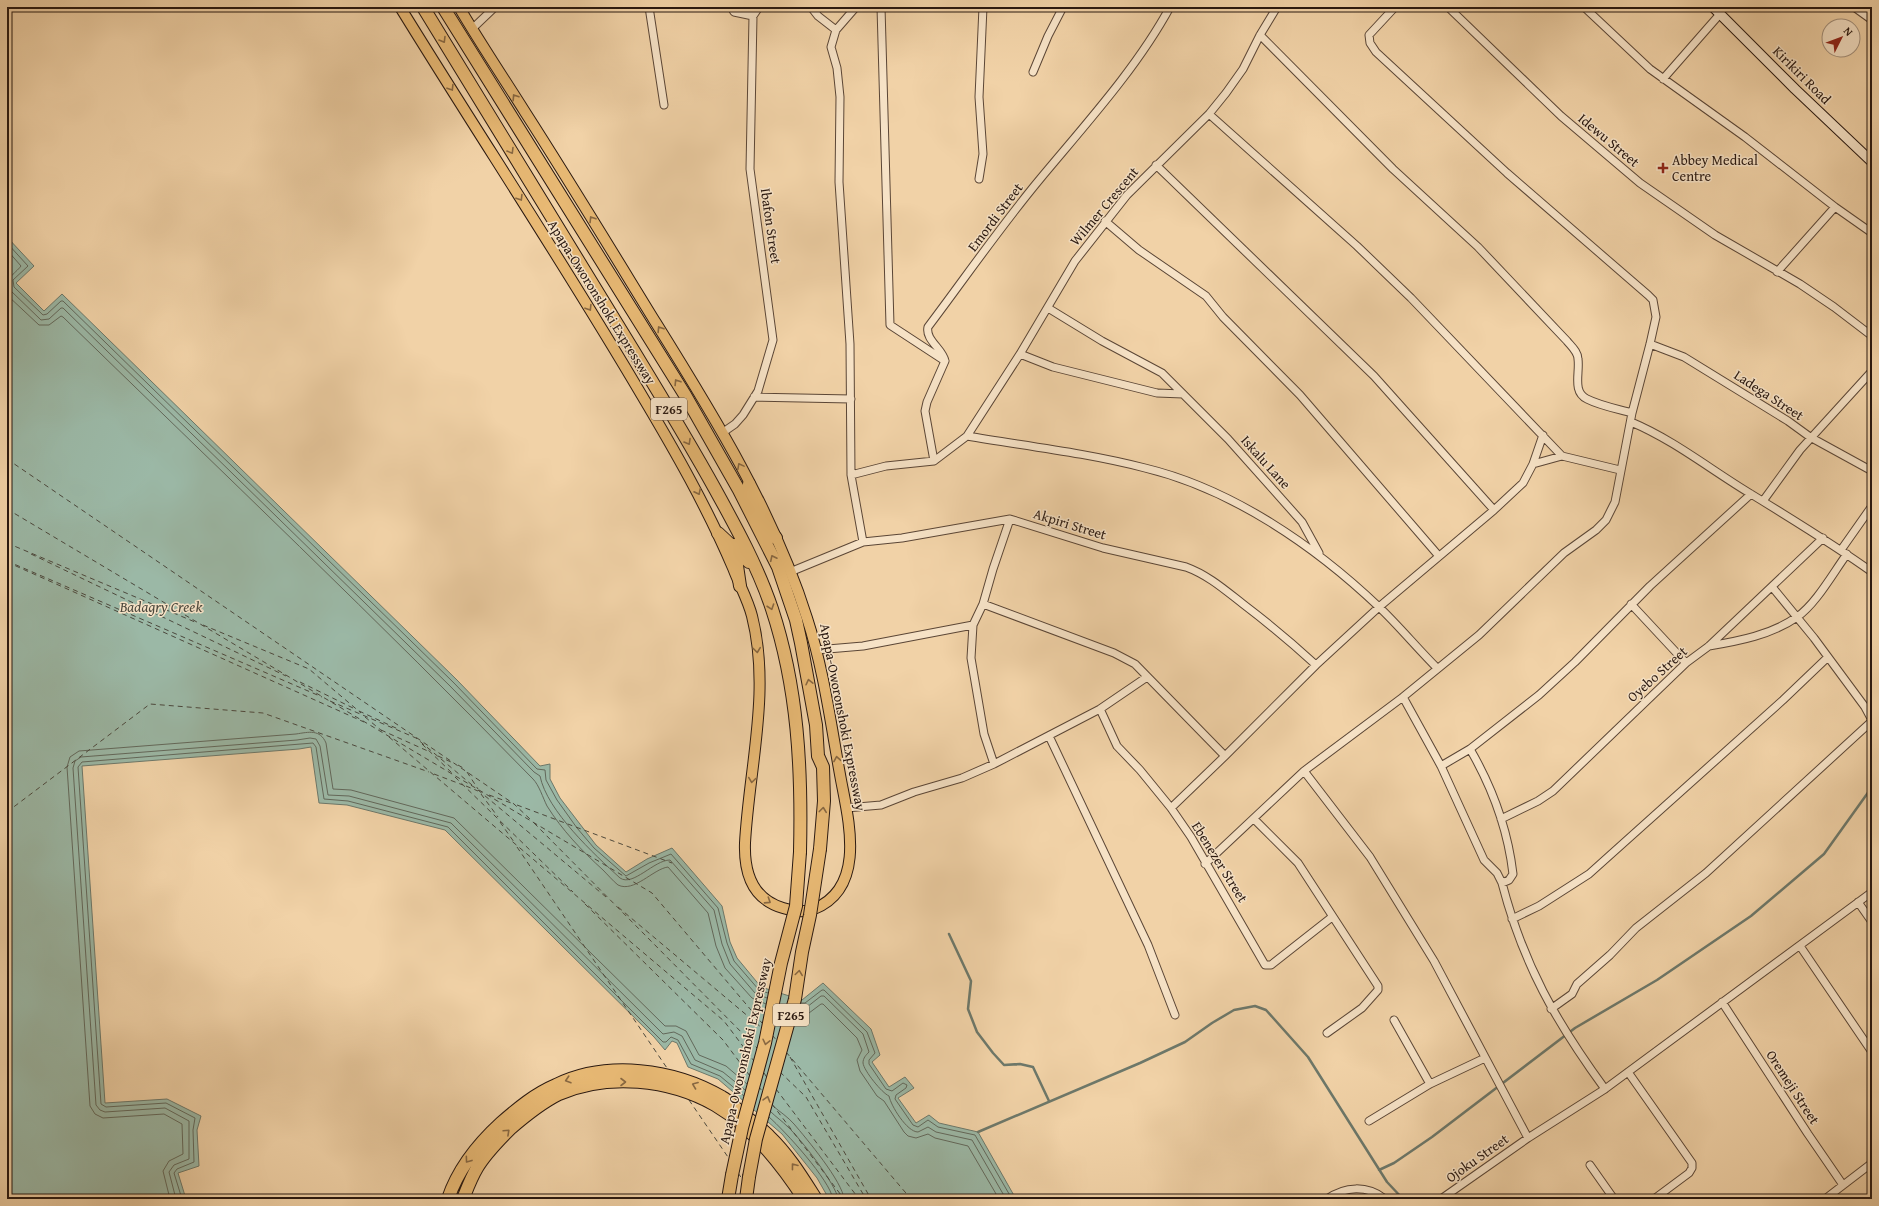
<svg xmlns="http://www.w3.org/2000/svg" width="1879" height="1206" viewBox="0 0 1879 1206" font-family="'Gentium Book Plus',serif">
  <rect width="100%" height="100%" fill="#f1d2a7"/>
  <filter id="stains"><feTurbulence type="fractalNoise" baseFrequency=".005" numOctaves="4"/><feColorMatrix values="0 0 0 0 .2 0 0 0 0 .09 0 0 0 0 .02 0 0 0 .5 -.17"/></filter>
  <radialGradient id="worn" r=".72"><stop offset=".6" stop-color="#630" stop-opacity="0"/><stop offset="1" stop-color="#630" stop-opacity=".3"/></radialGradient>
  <!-- water -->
  <path fill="#9bb8a6" stroke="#6d786a" d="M7 237 34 266 16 283 44 311 62 294 457 680 540 766 550 764V779L560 798 596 845 626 872 647 859 672 848 722 906 730 942 737 958 761 987 802 1000 823 983 871 1029 880 1055 872 1062 889 1087 905 1077 914 1088 898 1098 916 1123 929 1115 939 1123 978 1132 1016 1199H829L817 1178 782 1134 718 1079 688 1067 677 1043 672 1041 665 1050 654 1037 445 830 347 805 319 803 311 747 299 749 82 766 105 1103 167 1099 201 1116 197 1130 199 1166 178 1173 186 1199H7Z"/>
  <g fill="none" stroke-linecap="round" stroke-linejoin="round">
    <!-- shore -->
    <path stroke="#62685b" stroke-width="1" d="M7 243 28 266 13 280 14 287 43 315 47 314 61 301H63L454 683 537 769 545 770 546 780 557 800 577 828 594 848 626 876 649 863 671 854 718 908 727 943 734 961 759 990 768 993
      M7 250 21 266C15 274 3 279 10 290L41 320 49 319 61 308H63L450 686 534 772 540 776C547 811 594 854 620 878 633 887 654 860 670 860L714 910 722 944 730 964 755 993 767 998
      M7 295 39 325H49L61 316 63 317C220 470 380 622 533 779 539 785 543 798 547 806 562 830 582 851 603 870 608 875 613 881 618 885 634 893 653 869 668 867L708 913 716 946 725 968 752 998 766 1004
      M801 1003H805L822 990H824L867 1032 875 1053 869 1060V1064L886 1089 892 1091 903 1083 907 1085 906 1088 896 1095 895 1099 913 1125 918 1127 928 1120 938 1127 975 1135 1012 1199
      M800 1008 807 1007 821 996H824L863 1034 869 1052C866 1055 863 1058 863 1063 864 1071 882 1093 889 1096 891 1106 907 1132 918 1132L928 1127 936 1132 972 1140 1006 1199
      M798 1014 809 1013 821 1004H823L857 1038 862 1050 857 1060 860 1071 877 1096 884 1101 904 1132 908 1136 916 1138 928 1134 935 1138 968 1146 999 1199
      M773 1106C780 1112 788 1117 794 1124 806 1138 843 1182 844 1199
      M771 1112C776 1117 782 1121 788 1127 799 1137 837 1185 838 1199
      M769 1117C785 1131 830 1180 833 1199
      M170 1199 163 1171 169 1161 183 1154 182 1124 164 1114 103 1118 95 1114 90 1106 67 767 70 757 79 751 296 734C309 732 320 729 326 743L333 789 351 790 454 818 665 1026H676L686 1031 699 1055 726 1066 747 1084
      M176 1199 169 1172 174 1165 189 1159V1121L165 1108 105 1112 100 1110 96 1105 73 768 75 761 81 757 297 740 310 738 316 739 320 746 328 795 349 796 451 823 663 1034 674 1032 682 1036 695 1060 723 1072 745 1090
      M182 1199 174 1173 177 1169 194 1162 193 1130 195 1118 166 1103 106 1107 101 1104 78 767 82 762 313 743 316 747 324 799 348 801 448 827 663 1042H666L671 1037 678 1040 691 1064 720 1076 744 1096"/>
    <!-- stream -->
    <path stroke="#6d786a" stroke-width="2.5" d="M949 934 971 981 968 1009 977 1032 993 1053 1004 1065 1020 1064 1033 1067 1049 1101
      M978 1132 1140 1063 1185 1042 1212 1023 1234 1010 1255 1006 1266 1010 1308 1057 1387 1182 1403 1199
      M1379 1170 1394 1163 1432 1137 1575 1028 1657 980 1751 916 1824 854 1872 787"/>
    <!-- ferry -->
    <path stroke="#4b483d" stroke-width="1" stroke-dasharray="5 4" stroke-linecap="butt" d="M7 459 514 804 530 819
      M7 509 652 893 762 1023
      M7 543 195 622
      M31 554 286 676
      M7 561 322 697
      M7 562 364 722
      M203 625 309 669 361 713
      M300 682 355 709
      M330 701 416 738 472 785
      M359 711 398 729
      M365 717 382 731
      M381 730 430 752
      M389 737 724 1021 754 1061
      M422 744 452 773
      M438 756 451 762
      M458 765 465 769
      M467 772 478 789
      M434 774 463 785
      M455 777 573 892
      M466 786 478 791
      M478 790 606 897
      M481 794 498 817
      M489 795 514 804
      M517 805 672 863
      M7 812 150 704 263 713 429 772
      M500 822 514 842
      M534 823 758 1049
      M517 847 669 1071
      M585 904 723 1040 750 1076
      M618 907 762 1028
      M772 1035 778 1042
      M786 1052 911 1199
      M790 1057 871 1199
      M780 1072 806 1097 866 1199
      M764 1073 768 1079
      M758 1086 763 1092
      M776 1089 859 1199
      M689 1100 730 1160
      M772 1104 844 1199
      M738 1173 743 1180
      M753 1194 756 1199"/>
    <defs>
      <path id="minor" d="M649 7 664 105
        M731 7 734 12 753 16
        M811 7 818 16 836 30 831 47 837 68 840 97 839 182 850 344 851 475 863 542
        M881 7 890 325 945 361
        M1448 7 1561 116 1640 183 1715 235 1800 284 1834 307 1872 336
        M1584 7 1650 69 1745 137 1835 207 1872 233
        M1854 7 1872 20
        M472 29 495 7
        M836 30 856 7
        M1260 35 1393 169 1478 247 1567 341C1572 347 1578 352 1578 359 1580 373 1572 392 1587 399 1601 406 1618 409 1632 413
        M1033 72 1048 36 1063 7
        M1663 79 1720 14
        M1209 114 1357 246 1411 298 1562 456 1620 470
        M1156 165 1374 376 1494 510
        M979 179 983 154 979 97 983 7
        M1105 221 1139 250 1206 296 1223 317 1300 395 1438 555
        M1777 272 1835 207
        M1048 308 1102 341 1162 373 1228 439 1302 522 1319 553
        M1650 344 1684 357 1788 421 1810 437 1872 471
        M1020 354 1053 367 1157 393 1183 394
        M754 397 851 399
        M1631 422C1674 440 1711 470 1751 494 1792 519 1833 544 1872 572
        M722 433 735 424 743 415 758 391 773 340 750 169 753 16 759 7
        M967 436 1020 354 1075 261 1127 195 1209 114 1226 93 1243 69 1260 35 1277 7
        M934 461 925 411 927 402 945 361C943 349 925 340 928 327 965 278 1000 227 1040 179 1084 126 1137 68 1170 7
        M1533 464 1543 435
        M851 475 886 466 934 461 967 436C1026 446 1087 453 1145 468 1232 489 1315 546 1379 607 1399 626 1417 648 1437 668
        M1763 501 1800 450 1872 371
        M1841 550 1872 506
        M790 572 863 542 902 538 1010 519 1103 548 1186 567C1208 575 1225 590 1243 604 1268 623 1292 643 1316 665
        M1773 588 1814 638 1865 707 1872 720
        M983 604 1114 653 1135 664 1225 756
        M1631 604 1686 663
        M1709 646C1739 641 1771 635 1797 617 1816 604 1833 573 1847 554
        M816 650 863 646 973 625
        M1403 697 1441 766 1484 860 1497 873 1502 883C1523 964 1556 1022 1605 1089
        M1100 709 1117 746 1140 770 1171 808 1191 837 1265 965H1271L1332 917
        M1049 736 1148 945 1175 1015
        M1470 749C1492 787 1508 831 1513 874L1509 880 1502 883
        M994 764 984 734 971 658 973 625 983 604 993 569 1010 519
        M1441 766 1470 749 1539 695 1575 662 1650 586 1751 494
        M1304 771 1370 857 1434 961 1528 1138
        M846 808 881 805 914 792 962 778 994 764 1100 709 1147 677
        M1171 808 1225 756 1316 665 1379 607 1494 510 1523 483 1533 464 1562 456
        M1254 819 1298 863 1378 986V990L1362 1008 1327 1033
        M1501 819 1538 801 1553 791 1686 663 1709 646 1823 538
        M1205 864 1304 771 1403 697 1479 635 1564 553 1596 530 1606 520 1615 502 1632 413 1650 344 1656 317 1653 300 1648 295 1507 173 1376 52 1370 43 1369 35 1395 7
        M1858 902 1872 922
        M1512 919 1539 906 1589 874 1783 700 1828 657
        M1800 946 1872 1052
        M1722 1002 1808 1134 1843 1185
        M1551 1009 1572 994 1577 984 1610 955 1636 928 1706 873 1872 721
        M1394 1020 1430 1084
        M1628 1072 1692 1163V1168L1689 1173 1654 1199
        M1369 1121 1430 1084 1485 1058
        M1590 1165 1614 1199
        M1327 1199C1345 1186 1367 1185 1385 1199
        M1441 1199 1528 1138 1605 1089 1872 892
        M1825 1199 1872 1163"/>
      <path id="secondary" d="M1713 7 1795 89 1872 162"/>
      <path id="primary" d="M400 7C480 137 564 263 641 394 675 451 707 507 733 568 739 584 748 600 752 616 771 691 749 768 745 843 744 872 752 899 783 908 793 911 804 913 814 909 866 888 849 822 841 780 831 726 824 670 807 618 774 513 714 416 656 323 613 253 570 182 525 112 503 77 480 43 459 7"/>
      <path id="motorway" d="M423 7C493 121 563 236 633 350 661 396 689 442 715 489 736 527 758 567 772 609 798 688 802 769 800 852
        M443 7 685 395 739 490 778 567 796 620 801 643 816 725 818 756 823 767 824 801 820 849
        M749 484 753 510
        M758 516 776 538
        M718 533 749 562
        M734 545 740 586
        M448 1199C458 1169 478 1144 501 1123 518 1108 535 1094 556 1085 607 1060 674 1069 722 1097 730 1101 736 1109 743 1114 752 1122 761 1128 769 1136 788 1154 802 1177 816 1199
        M463 1199C467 1189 471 1178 477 1168 485 1154 498 1141 510 1129 525 1116 541 1103 559 1094 608 1073 669 1079 715 1105 751 1126 782 1165 804 1199
        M728 1199 732 1175
        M746 1199 749 1177"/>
    </defs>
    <!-- minor casing -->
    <use href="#minor" stroke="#5b4636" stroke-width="9"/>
    <!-- secondary casing -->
    <use href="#secondary" stroke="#291810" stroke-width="11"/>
    <!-- primary casing -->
    <use href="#primary" stroke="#291810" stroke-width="12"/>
    <!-- motorway casing -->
    <use href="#motorway" stroke="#291810" stroke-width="14"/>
    <!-- minor -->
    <use href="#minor" stroke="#f6e2c6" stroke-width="7"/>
    <!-- secondary -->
    <use href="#secondary" stroke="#f6e2c6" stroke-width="9"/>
    <!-- primary -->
    <use href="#primary" stroke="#e8b974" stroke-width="10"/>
    <!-- motorway -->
    <use href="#motorway" stroke="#e8b974" stroke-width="12"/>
    <defs>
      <path id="motorway-bridge" d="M732 1175 742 1128 765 1043 781 963 796 906 800 852
        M749 1177 756 1139 795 999 802 952 810 915 820 849"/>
    </defs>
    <!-- motorway-bridge casing -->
    <use href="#motorway-bridge" stroke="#291810" stroke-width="14" stroke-linecap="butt"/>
    <!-- motorway-bridge -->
    <use href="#motorway-bridge" stroke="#e8b974" stroke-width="12"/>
  </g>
  <!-- one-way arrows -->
  <defs><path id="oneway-chevron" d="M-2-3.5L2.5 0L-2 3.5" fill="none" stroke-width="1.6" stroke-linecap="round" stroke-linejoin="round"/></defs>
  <g stroke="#886842">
    <use href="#oneway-chevron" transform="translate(443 40) rotate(59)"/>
    <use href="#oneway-chevron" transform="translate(451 88) rotate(58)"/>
    <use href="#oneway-chevron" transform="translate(515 97) rotate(-123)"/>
    <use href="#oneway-chevron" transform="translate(511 151) rotate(59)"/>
    <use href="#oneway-chevron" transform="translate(520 198) rotate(58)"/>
    <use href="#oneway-chevron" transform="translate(592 219) rotate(-122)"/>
    <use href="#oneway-chevron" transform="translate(589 308) rotate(58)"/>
    <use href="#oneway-chevron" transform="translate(660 329) rotate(-122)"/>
    <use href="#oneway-chevron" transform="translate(677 382) rotate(-122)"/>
    <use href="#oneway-chevron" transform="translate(688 442) rotate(60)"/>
    <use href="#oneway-chevron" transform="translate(740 466) rotate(-118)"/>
    <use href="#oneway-chevron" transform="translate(698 492) rotate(64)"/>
    <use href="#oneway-chevron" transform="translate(773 558) rotate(-116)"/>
    <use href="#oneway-chevron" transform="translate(771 607) rotate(71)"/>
    <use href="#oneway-chevron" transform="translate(757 650) rotate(83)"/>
    <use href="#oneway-chevron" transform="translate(809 682) rotate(-103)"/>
    <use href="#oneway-chevron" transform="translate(837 759) rotate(-100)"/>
    <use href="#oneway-chevron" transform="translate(752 780) rotate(98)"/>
    <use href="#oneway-chevron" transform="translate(823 810) rotate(-83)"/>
    <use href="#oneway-chevron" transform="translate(768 901) rotate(33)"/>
    <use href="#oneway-chevron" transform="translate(799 973) rotate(-82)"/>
    <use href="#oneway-chevron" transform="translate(766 1042) rotate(103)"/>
    <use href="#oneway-chevron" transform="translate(568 1080) rotate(162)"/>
    <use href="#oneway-chevron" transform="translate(623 1082)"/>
    <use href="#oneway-chevron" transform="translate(695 1085) rotate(-159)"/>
    <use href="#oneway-chevron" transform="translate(767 1099) rotate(-74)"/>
    <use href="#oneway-chevron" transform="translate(507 1132) rotate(-43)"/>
    <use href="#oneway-chevron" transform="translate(468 1160) rotate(126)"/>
    <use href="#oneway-chevron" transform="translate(794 1166) rotate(-128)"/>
  </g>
  <!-- markers -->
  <path fill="#8f2418" stroke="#f6e2c6" stroke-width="1.5" d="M1661 162h4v4h4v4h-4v4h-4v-4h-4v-4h4z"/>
  <g text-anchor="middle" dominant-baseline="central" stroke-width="3" stroke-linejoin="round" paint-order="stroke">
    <!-- shield labels -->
    <g fill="#f6e2c6" stroke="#665547" stroke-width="1">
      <rect x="651" y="398" width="36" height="22" rx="3"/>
      <rect x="773" y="1004" width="36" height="22" rx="3"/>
    </g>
    <g font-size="13" font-weight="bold" fill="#291810">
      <text x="669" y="409">F265</text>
      <text x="791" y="1015">F265</text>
    </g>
    <!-- street labels -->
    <g font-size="14" fill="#291810" stroke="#f6e2c6">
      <text transform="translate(1802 75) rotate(45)">Kirikiri Road</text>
      <text transform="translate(1609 140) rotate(40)">Idewu Street</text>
      <text transform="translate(1104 206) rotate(-50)">Wilmer Crescent</text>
      <text transform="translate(995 217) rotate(-53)">Emordi Street</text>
      <text transform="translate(771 226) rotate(82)">Ibafon Street</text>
      <text transform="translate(602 302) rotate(58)">Apapa-Oworonshoki Expressway</text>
      <text transform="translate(1769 395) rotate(33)">Ladega Street</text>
      <text transform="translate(1266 462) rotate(48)">Iskalu Lane</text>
      <text transform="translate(1070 524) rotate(17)">Akpiri Street</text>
      <text transform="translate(1657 674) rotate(-42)">Oyebo Street</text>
      <text transform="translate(843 717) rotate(79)">Apapa-Oworonshoki Expressway</text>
      <text transform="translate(1220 862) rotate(58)">Ebenezer Street</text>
      <text transform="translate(745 1051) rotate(-77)">Apapa-Oworonshoki Expressway</text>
      <text transform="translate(1793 1087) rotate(57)">Oremeji Street</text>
      <text transform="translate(1477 1158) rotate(-35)">Ojoku Street</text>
    </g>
    <!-- poi labels -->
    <g font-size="14" fill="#291810" stroke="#f6e2c6" text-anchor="start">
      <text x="1672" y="160">Abbey Medical<tspan x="1672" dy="16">Centre</tspan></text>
    </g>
    <!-- water labels -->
    <g font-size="15" font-style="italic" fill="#4b483d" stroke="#f6e2c6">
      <text x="161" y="606">Badagry Creek</text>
    </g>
  </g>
  <!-- margin -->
  <rect width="1879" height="1206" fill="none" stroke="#f1d2a7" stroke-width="24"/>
  <rect x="8" y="8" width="1863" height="1190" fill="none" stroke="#291810" stroke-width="2"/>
  <rect x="12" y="12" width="1855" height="1182" fill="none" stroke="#291810"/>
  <!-- north arrow -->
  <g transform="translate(1841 38) rotate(48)"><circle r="19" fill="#f6e2c6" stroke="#a4917d"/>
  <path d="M0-3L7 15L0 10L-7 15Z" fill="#8f2418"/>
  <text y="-6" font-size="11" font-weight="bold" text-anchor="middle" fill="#291810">N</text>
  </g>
  <rect width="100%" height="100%" filter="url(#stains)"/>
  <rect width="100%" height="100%" fill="url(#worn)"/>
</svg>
